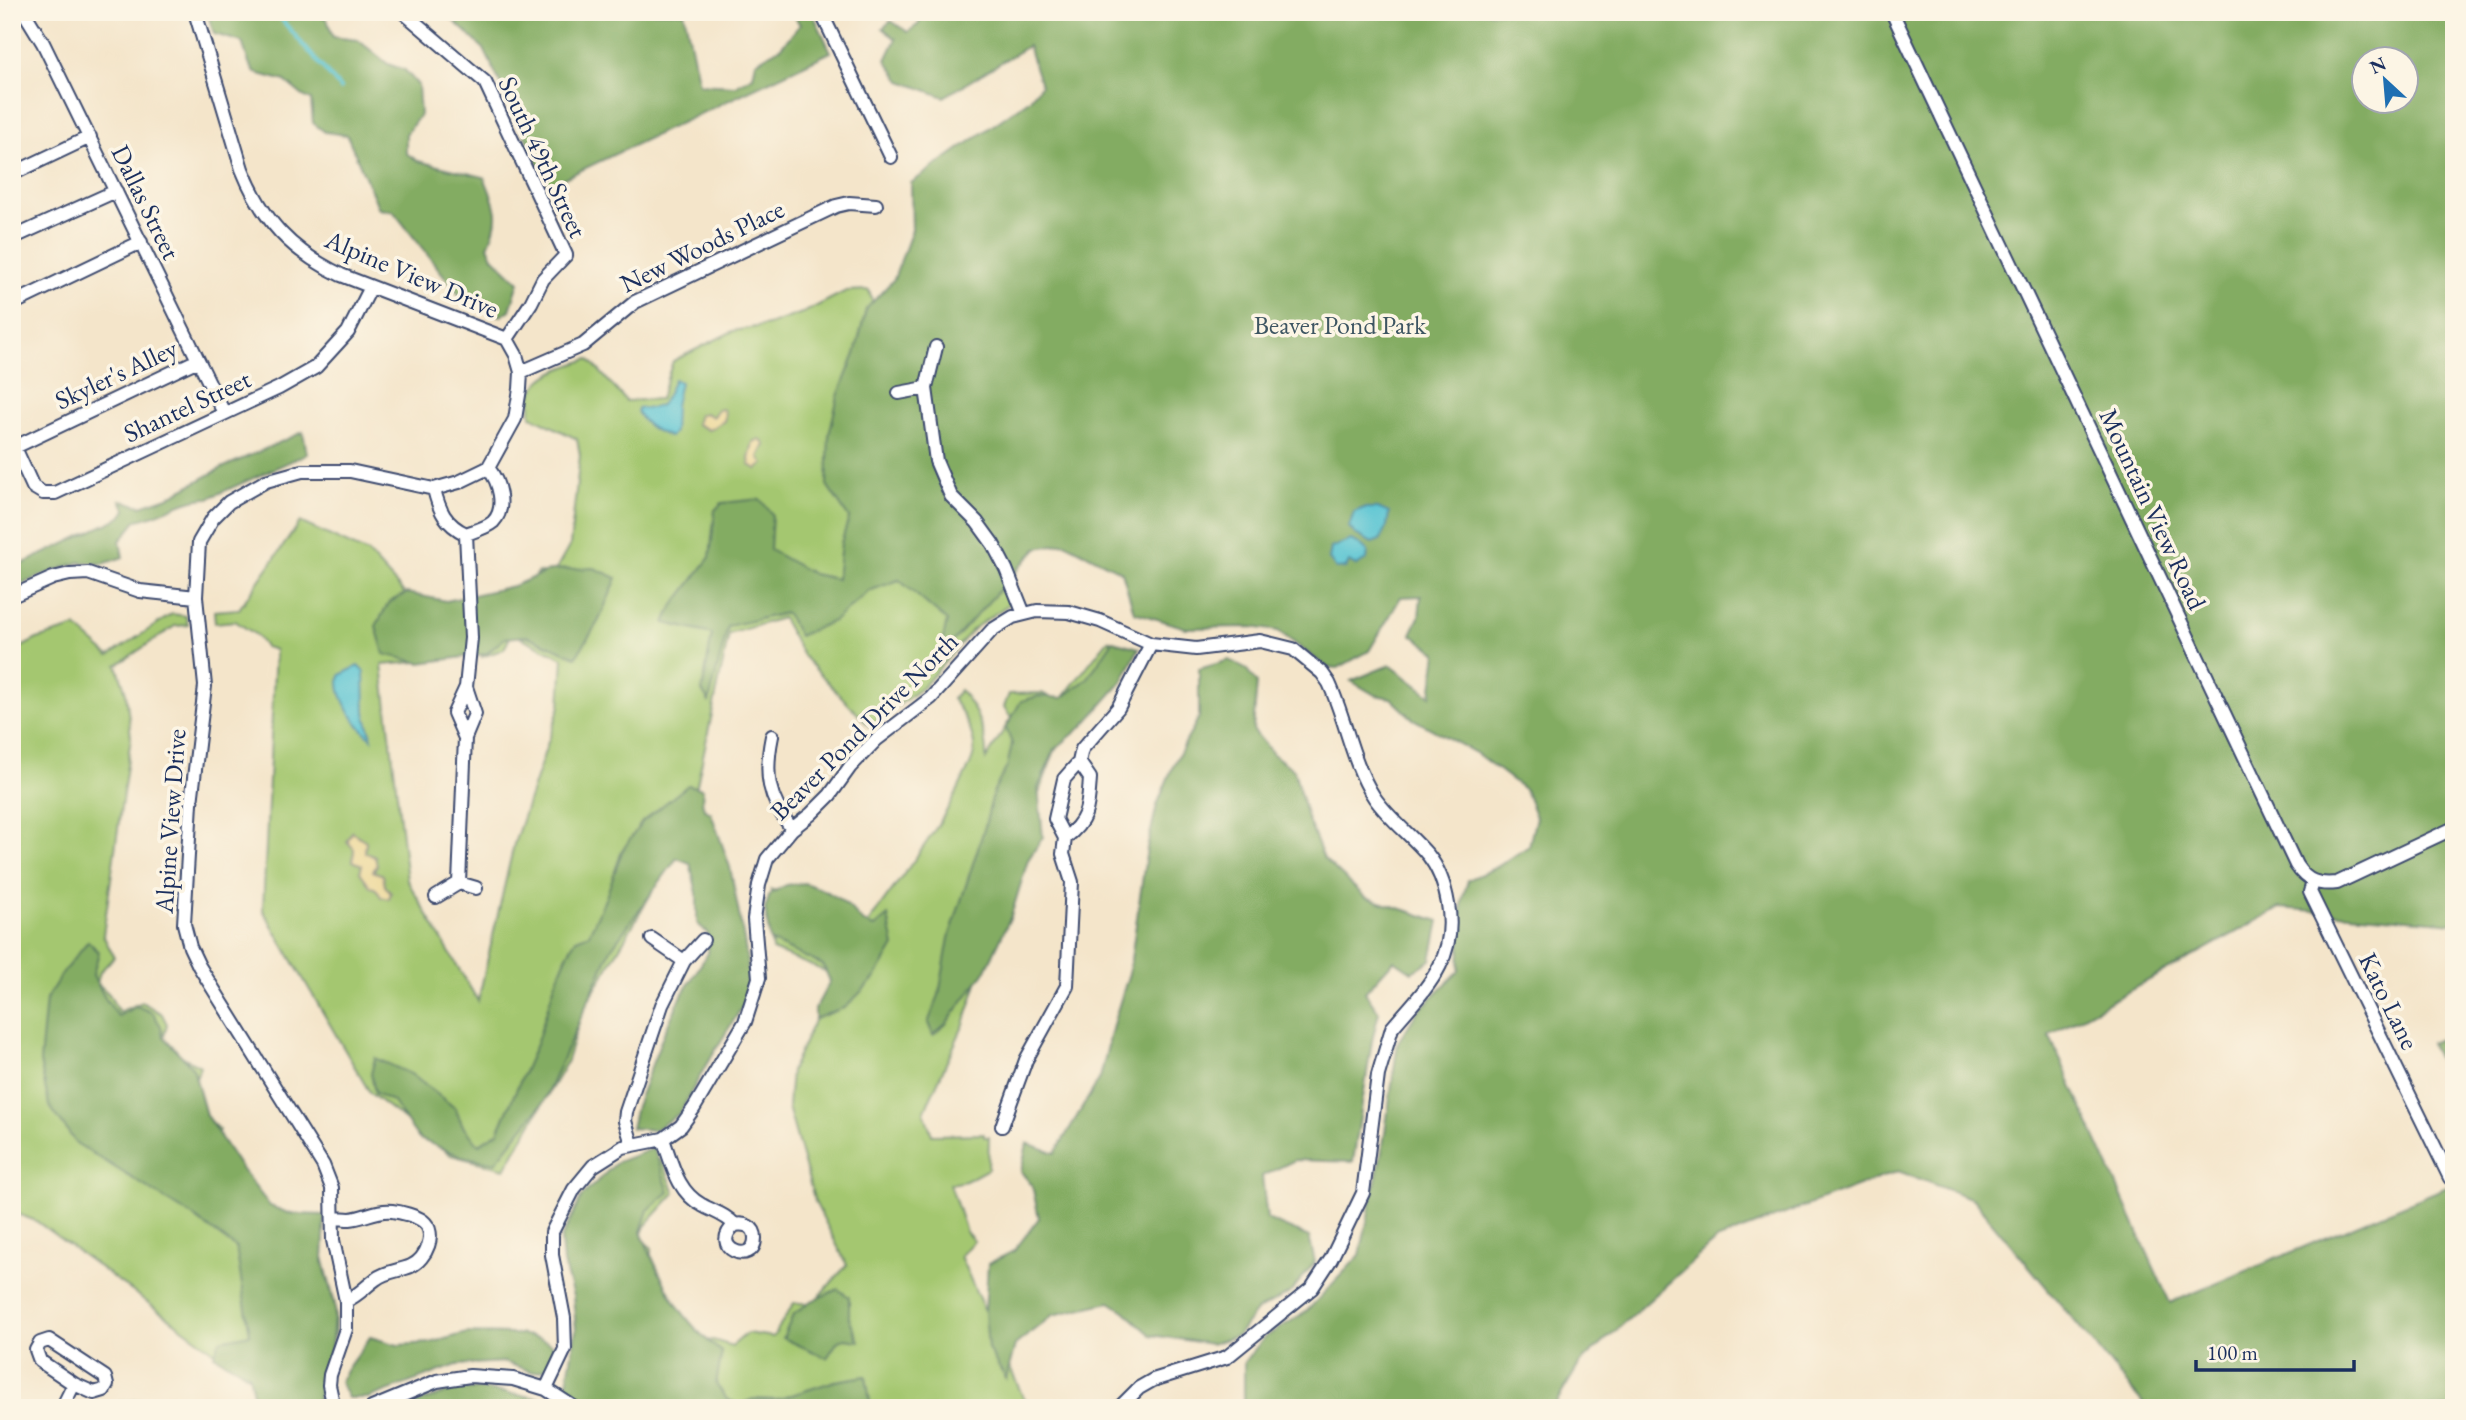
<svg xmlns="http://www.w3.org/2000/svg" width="2466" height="1420" viewBox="0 0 2466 1420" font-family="'EB Garamond',serif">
  <rect width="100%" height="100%" fill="#fcf5e5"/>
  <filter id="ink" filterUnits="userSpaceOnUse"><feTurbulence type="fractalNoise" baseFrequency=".0143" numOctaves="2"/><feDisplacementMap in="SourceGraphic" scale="14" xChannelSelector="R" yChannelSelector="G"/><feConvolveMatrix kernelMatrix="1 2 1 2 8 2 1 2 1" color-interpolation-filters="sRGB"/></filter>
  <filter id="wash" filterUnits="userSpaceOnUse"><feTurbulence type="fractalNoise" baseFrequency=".00686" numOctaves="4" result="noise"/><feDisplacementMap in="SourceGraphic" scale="28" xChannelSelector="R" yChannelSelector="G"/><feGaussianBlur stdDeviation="1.57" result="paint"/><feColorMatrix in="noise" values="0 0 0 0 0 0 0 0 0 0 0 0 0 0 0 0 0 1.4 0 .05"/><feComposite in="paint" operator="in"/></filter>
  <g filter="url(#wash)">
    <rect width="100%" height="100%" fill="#f4e5ca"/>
    <!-- green -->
    <path fill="#a4c770" stroke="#607b67" stroke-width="2" d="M869 290 903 410 1015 600 973 629 924 686 870 727 803 656 782 618 729 634 695 794 651 894 583 1010 566 1063 505 1169 451 1155 370 1093 263 910 275 650 265 647 256 635 235 621 215 623 214 611 239 609 300 522 368 553 408 597 442 660 382 665 407 880 478 1001 514 844 560 706 563 658 512 633 504 649 482 657 480 598 516 607 538 572 552 577 570 545 580 455 577 439 531 416C531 409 530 400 532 393 540 373 570 365 589 359L626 401 660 399 673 361 733 331 768 325 805 312 846 291Z
      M172 614 186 616 188 625 175 626 117 665 126 693 131 737 103 935 114 957 100 972 97 983 108 993 119 1012 142 1002 162 1014 167 1024 163 1041 170 1050 200 1066 189 1100 219 1130 215 1140 262 1208 320 1245 335 1304V1332L320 1373 318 1408H252L270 1392 36 1221 20 1215 12 1206V652L37 639 76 627 109 656Z
      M1108 640 1117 644 1054 753 1026 828 964 1024 924 1112 932 1135 984 1134V1137H989L988 1169 966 1181 950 1184 966 1232 974 1241 960 1256 1028 1408H841V1391L780 1408H595L656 1157 663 1163 675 1193 645 1226 640 1238 652 1248V1275L702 1342 713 1340 732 1346 747 1333 773 1337 794 1303H813L847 1265 815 1202 788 1107 791 1071 835 975 772 950 769 920 771 890H824L867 925C899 879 942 828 964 777 968 769 973 761 974 752 976 736 962 710 952 699L960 690C977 709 987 735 986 759L1011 718 1004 707 1009 694 1042 693 1059 702Z"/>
    <!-- forest -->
    <path fill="#83ac62" stroke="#4f6e60" stroke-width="2" fill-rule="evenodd" d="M207 12H313L327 19 333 37 358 40 388 64 405 70 418 85 420 115 406 134V153L418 161 484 177C496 206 502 216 488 246L493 257 519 282 510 310 501 316 467 305 393 211 379 209 347 135 325 132 313 123 311 100 303 96 285 81 255 73 249 63 242 42 214 34Z
      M444 12H684L699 84 735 86 753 76 756 62 781 47 800 25 792 12H812L831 52 552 184 547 183 484 49Z
      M919 12H2454V923L2280 908 2049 1035 2170 1303 2454 1184V1408H2147L1973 1199 1898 1171 1716 1240 1580 1363 1553 1408H1244V1362L1265 1337 1306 1312 1360 1255 1383 1146 1398 1042 1418 1011 1459 971 1462 901 1468 880 1497 867 1529 846 1536 817 1525 790 1476 753 1413 719 1391 698 1375 695 1351 681 1390 665 1431 696 1437 653 1411 634 1419 617 1421 596 1401 597 1369 651 1338 668 1327 667 1278 631 1251 627 1186 628 1134 612 1122 572 1065 543 1037 548 939 657 947 621 899 580 869 591 834 621 799 636 786 613 728 626 709 702 702 691 712 634 665 623 671 609 710 557 715 510 722 503 760 499 772 514 770 550 813 574 837 579 841 543 849 518 827 485 829 435 838 396 855 354 866 309 894 279 912 230 911 183 1029 100 1041 85 1028 46 944 97 901 81 886 60 896 39 883 28 891 21 908 32 919 24ZM2364 60H2406V102H2364Z
      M303 432 307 454 209 498C183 498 162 516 137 520L120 541 123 557 103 564 80 562 43 575 12 589V562L16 567 121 517 126 510 121 500 141 506 168 497 222 468Z
      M594 568 617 578 598 622 576 657 527 636 505 638 486 654 420 663 384 654 376 626 389 602 407 593 446 601 513 586 551 570Z
      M1113 641 1139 648 1122 682 1083 726 1055 749 1038 788 1043 837 1028 860 1011 916 986 970 946 1024 933 1035 928 1023 939 995 949 938 985 826 994 790 1007 767 1012 744 1006 728 1021 701 1039 696 1062 698 1087 679Z
      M1229 660 1247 670 1257 683 1253 730 1273 754 1294 770 1307 818 1324 859 1365 897 1439 921 1431 960 1412 972 1394 960 1365 992 1379 1012 1372 1041 1353 1162 1295 1160 1262 1176 1267 1219 1309 1237 1315 1262 1290 1293 1256 1311 1237 1336 1211 1344 1151 1335 1124 1311 1110 1302 1053 1315 1015 1345 1006 1379 988 1349 985 1311 988 1264 1014 1251 1039 1218 1032 1185 1021 1172 1027 1143 1055 1153 1100 1078 1114 1021 1129 973 1147 848 1157 805 1173 766 1199 717V669Z
      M688 785 703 789C702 800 700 809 711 813L730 867 744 940 749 974 747 999 706 1065 680 1113 654 1130 631 1128 636 1106 664 1033 683 993 708 953V934L697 923V893L690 863 677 858 611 949 544 1101 495 1163 461 1156 419 1139 392 1101 375 1093 371 1074 375 1058 411 1074 455 1108 464 1128 479 1144 498 1132 537 1042 555 984 568 953 576 939 589 934 606 897 622 851 642 822Z
      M804 883C821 888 836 895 849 907 858 916 862 924 875 927L888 916 894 946 875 978 846 1007 815 1019V1009L830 981 823 965 770 941 765 909 770 894 786 885Z
      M88 941 99 952 93 975 105 998 118 1016 137 1006 153 1013 161 1026 163 1036 193 1068 206 1115 242 1170 270 1206 291 1214 325 1215 323 1261 335 1307 331 1349 315 1408H185L254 1398 249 1375 214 1355 220 1340 250 1334 236 1248 197 1219 76 1143 49 1105 40 1062 46 999 63 972Z
      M2454 1033V1092L2430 1043Z
      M654 1148 669 1192 648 1210 641 1232C661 1279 679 1321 722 1352L716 1384 727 1399 739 1405 753 1399 776 1400 835 1381 866 1376 871 1408 840 1401 814 1408H595L566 1388 576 1330 573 1296 563 1263 561 1239 582 1196 617 1162Z
      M838 1289 849 1297V1318L859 1341 845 1339 838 1341 827 1358 783 1338 793 1315 809 1302Z
      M467 1333C494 1335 532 1329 554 1346L550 1368 533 1372 504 1362 457 1365 368 1398H348L340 1382C347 1365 360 1353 370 1337L398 1345 430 1343Z
      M480 1389 539 1398 552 1408H404L454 1390Z
      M140 1400 179 1408H98L101 1405Z"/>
    <!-- sand -->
    <path fill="#eeda9e" stroke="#84847e" stroke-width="2" d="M721 409 724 410 725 416 724 421 709 430 696 424 699 415 705 413 713 417 716 411Z
      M760 439 765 445 759 457 764 464 757 469 750 465 749 459 753 442Z
      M352 832 366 841 365 852 375 857 377 865 373 871 383 875 385 886 391 892 389 899 381 897 376 889 370 886 360 872 362 865 353 861 354 849 347 841Z"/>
    <!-- water -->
    <path fill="#5ac5d3" stroke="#3a7a98" stroke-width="2" d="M674 379 680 382 675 405 674 432 670 437C656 432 643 425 637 411L639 408C665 411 665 399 674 379Z
      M1364 508H1378L1389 513 1387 526 1380 540 1372 543 1355 534 1349 527 1354 512Z
      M1351 540 1360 544 1368 551 1367 559 1357 566 1349 562 1346 568 1336 569 1329 559 1331 548Z
      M358 666 364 672 365 712 372 739C357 725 334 696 340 675Z"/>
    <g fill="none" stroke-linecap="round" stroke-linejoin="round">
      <!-- stream -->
      <path stroke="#5ac5d3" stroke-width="3.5" d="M275 12 341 89"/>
    </g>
  </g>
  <g filter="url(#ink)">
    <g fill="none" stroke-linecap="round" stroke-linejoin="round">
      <defs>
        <path id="street" d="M24 12 43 43 224 413
          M195 12 242 169C263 221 291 251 341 275L507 339 516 355 521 372 520 389 515 419 488 468 459 482 434 489 350 471H302L266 481 229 502 213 518 199 542 196 597 205 686 191 803 184 924 190 947 199 966 323 1165 332 1188 333 1240 346 1301V1329L330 1375 329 1385 334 1408
          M403 12 485 82 566 255 543 279 531 303 507 339
          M821 12 891 157
          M1892 12 2296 865C2307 882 2318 885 2337 883L2454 828
          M12 174 90 137
          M12 238 116 191
          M12 304 141 242
          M936 347 926 388 936 461 951 496 977 522 993 544 1006 569 1024 614
          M521 372 583 345 635 302 836 206 849 203 876 205
          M899 393 926 388
          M12 441 33 487 43 493H55L279 388 316 367 348 332 371 287
          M15 447 198 360
          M434 489C439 510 445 524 466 534 474 531 486 528 493 522 507 508 499 481 488 468
          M12 596 53 578 70 574 88 573 140 591 196 597
          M772 736C764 775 768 798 792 829
          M465 738 454 713 466 687 471 638 466 534
          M1065 838C1089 820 1088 806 1090 778L1079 762
          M2313 882 2310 892 2450 1178
          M459 883 476 888
          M436 897 459 883 465 738 475 714 466 687
          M652 939 684 961
          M1002 1126 1026 1060 1067 986 1072 882 1063 854 1065 838 1055 819 1064 779 1079 762 1082 749 1118 708 1151 644
          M663 1139C672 1163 677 1192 702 1205 714 1212 725 1214 735 1225 744 1223 755 1226 755 1238 755 1267 707 1248 735 1225
          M632 1144 625 1121 626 1112 662 1005 684 961 703 940
          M334 1218C339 1218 345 1219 350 1219 364 1218 377 1209 392 1211 401 1212 416 1216 423 1221 438 1233 426 1259 411 1266 400 1271 386 1271 376 1279 365 1287 359 1295 346 1301
          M49 1340 105 1377 107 1385 104 1390 94 1393 74 1384 40 1361 36 1350 40 1343Z
          M546 1389 565 1349 564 1318 552 1255V1232L574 1189 593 1166 623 1147 663 1139 681 1126 694 1108 745 1022 759 978 754 919 759 885 767 859 792 829 811 814 830 795 850 767 876 740 931 698 992 630 1013 617 1037 611 1069 612 1100 621 1151 644 1196 649 1260 641 1293 649 1322 673 1329 683C1346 720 1352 763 1374 797 1389 819 1411 835 1428 855 1440 870 1445 886 1448 904 1458 960 1425 989 1392 1028L1378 1075 1363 1193 1331 1259 1312 1288 1227 1357 1153 1380 1139 1388 1119 1408
          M62 1408 74 1384
          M372 1408 437 1381 470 1376 513 1379 546 1389 575 1408"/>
      </defs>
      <!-- street casing -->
      <use href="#street" stroke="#3c4a6e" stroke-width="16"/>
      <!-- street -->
      <use href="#street" stroke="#fff" stroke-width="12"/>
    </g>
  </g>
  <g text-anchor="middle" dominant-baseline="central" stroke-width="7" stroke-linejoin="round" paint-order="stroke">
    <!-- street labels -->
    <g font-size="26" fill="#1b2f5e" stroke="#fcf5e5">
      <text transform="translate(543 157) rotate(65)">South 49th Street</text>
      <text transform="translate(146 202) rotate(64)">Dallas Street</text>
      <text transform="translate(702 246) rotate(-26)">New Woods Place</text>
      <text transform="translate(412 274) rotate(23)">Alpine View Drive</text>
      <text transform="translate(116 374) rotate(-25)">Skyler's Alley</text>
      <text transform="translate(187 406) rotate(-25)">Shantel Street</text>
      <text transform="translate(2153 509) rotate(65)">Mountain View Road</text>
      <text transform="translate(864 726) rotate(-45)">Beaver Pond Drive North</text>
      <text transform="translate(170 821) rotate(-86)">Alpine View Drive</text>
      <text transform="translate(2389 1001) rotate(64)">Kato Lane</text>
    </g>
    <!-- park labels -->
    <g font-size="26" fill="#3d5562" stroke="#fcf5e5">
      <text x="1340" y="325">Beaver Pond Park</text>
    </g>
  </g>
  <!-- margin -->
  <rect width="2466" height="1420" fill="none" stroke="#fcf5e5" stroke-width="42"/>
  <!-- north arrow -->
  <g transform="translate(2385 80) rotate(334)"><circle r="33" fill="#fcf5e5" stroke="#a2a6af" stroke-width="2"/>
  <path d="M0-5L12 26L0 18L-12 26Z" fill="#1f6fb2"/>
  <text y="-10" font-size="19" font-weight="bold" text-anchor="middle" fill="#1b2f5e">N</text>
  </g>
  <!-- scale -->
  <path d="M2196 1360v10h158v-10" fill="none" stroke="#1b2f5e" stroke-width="3.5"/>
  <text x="2207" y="1360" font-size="21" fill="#1b2f5e" stroke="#fcf5e5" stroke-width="5" paint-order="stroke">100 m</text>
</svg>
